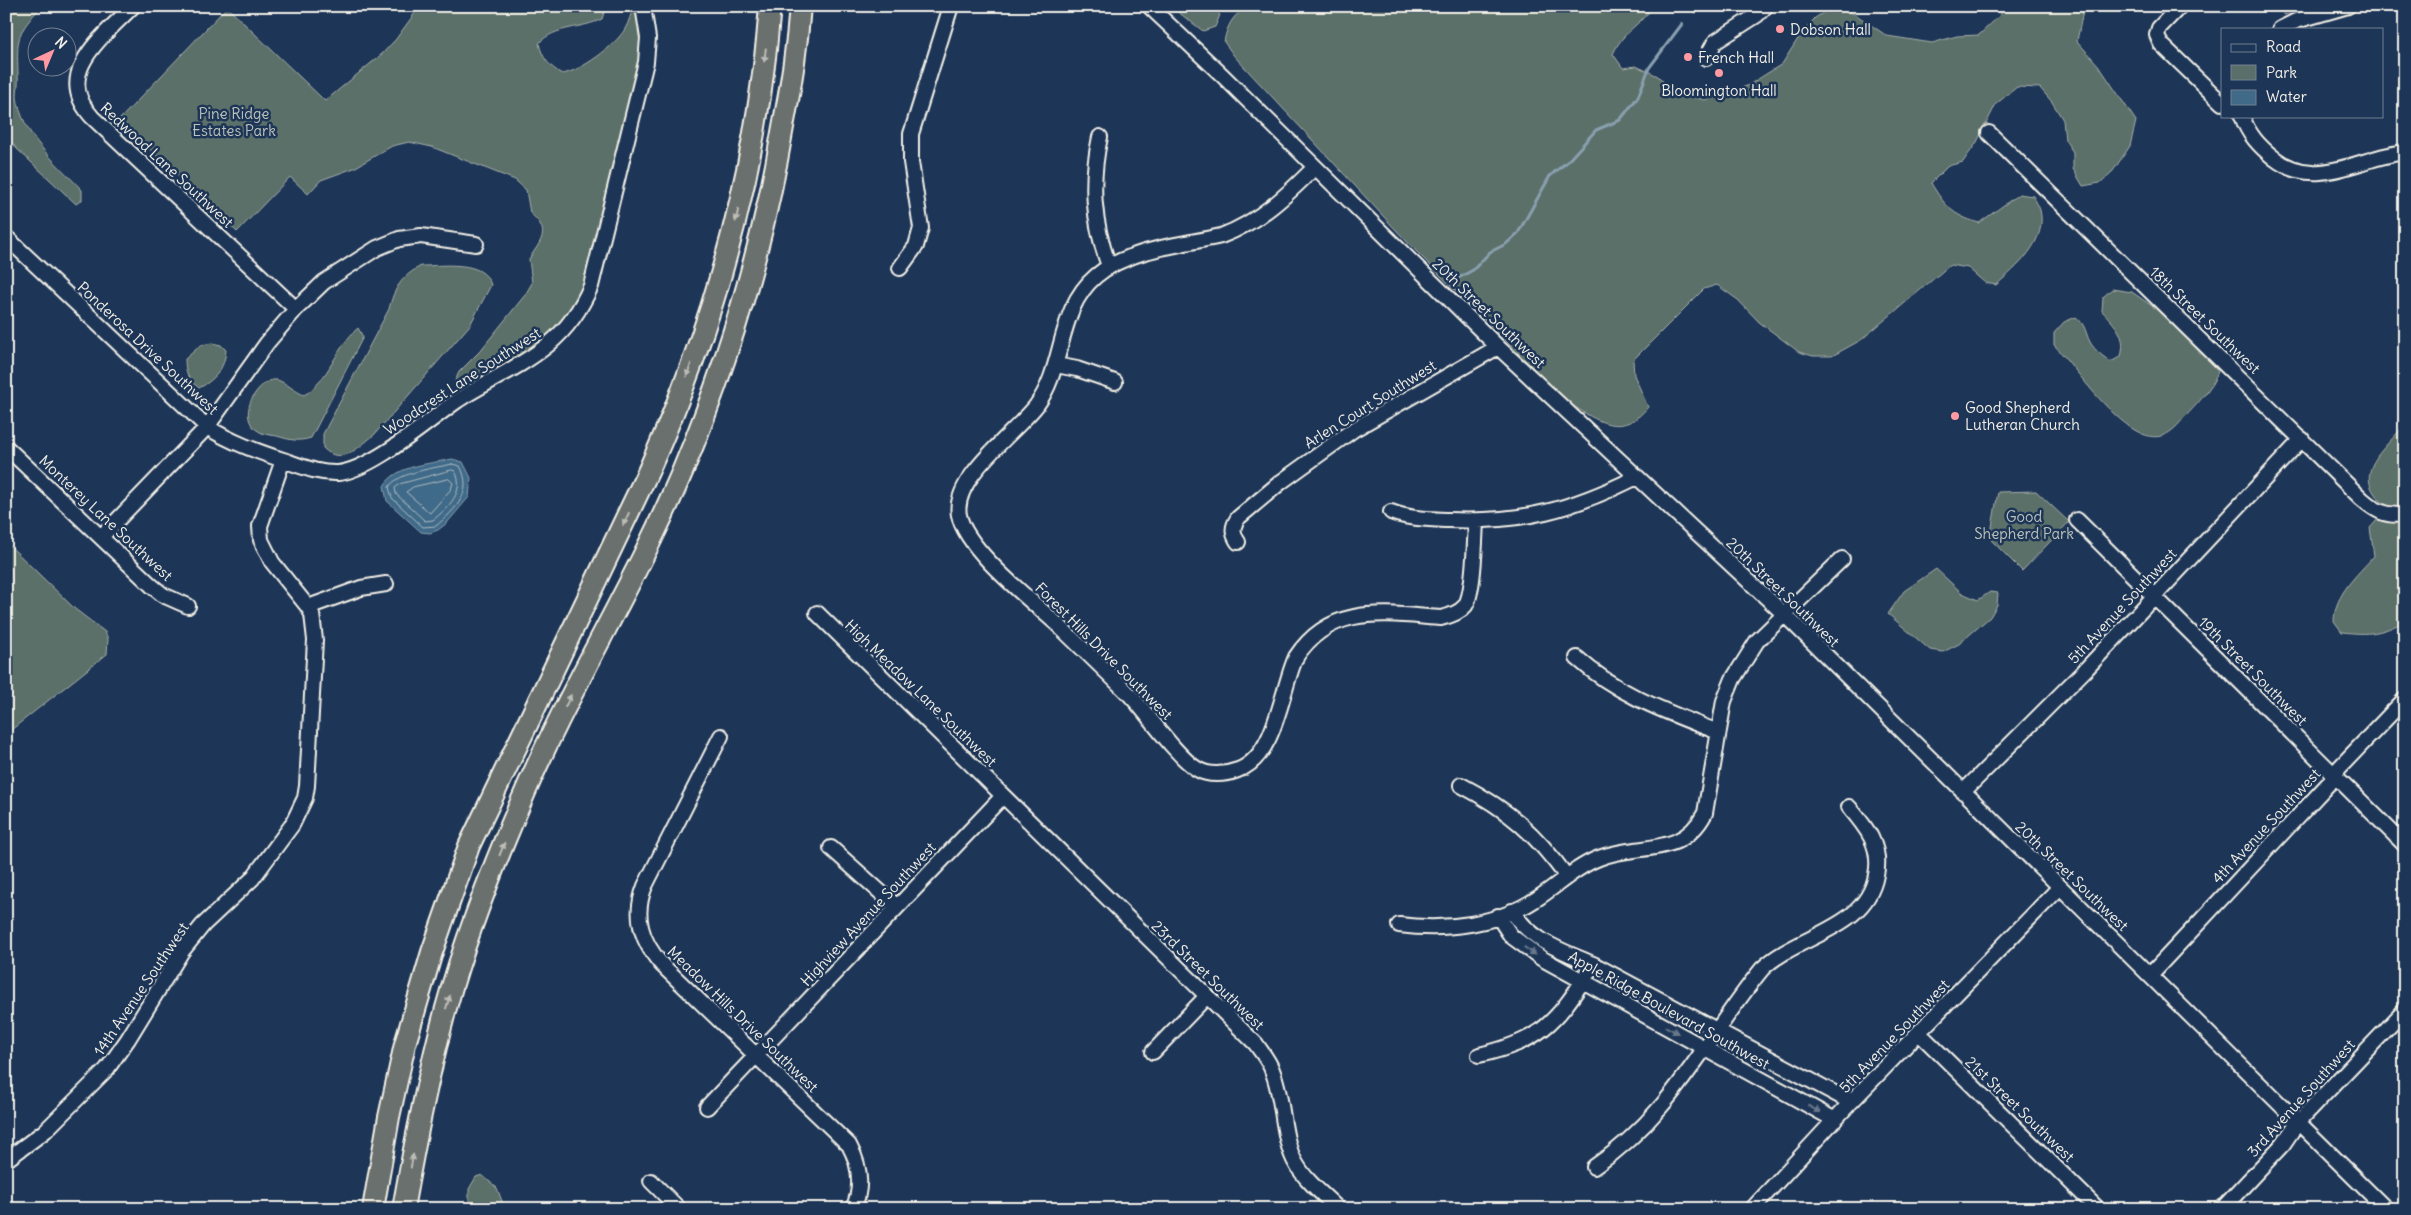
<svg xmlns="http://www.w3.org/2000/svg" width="2411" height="1215" viewBox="0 0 2411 1215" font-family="Delius,sans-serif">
  <rect width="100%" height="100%" fill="#1d3557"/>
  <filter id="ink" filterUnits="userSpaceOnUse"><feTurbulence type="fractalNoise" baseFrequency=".02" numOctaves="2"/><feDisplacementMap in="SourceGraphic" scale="10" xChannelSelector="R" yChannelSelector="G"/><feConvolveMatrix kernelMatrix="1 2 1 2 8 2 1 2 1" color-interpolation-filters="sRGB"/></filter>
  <g filter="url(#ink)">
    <!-- green -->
    <path fill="#5b6f6a" stroke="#a8b0a9" d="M6 6H42C16 34 17 37 18 74 19 82 17 90 17 97 22 136 57 163 82 190V200L76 204 17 149 6 135Z
      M420 6H606L602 19C582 29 555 26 539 43 542 58 549 66 562 74 581 71 615 46 625 29 629 22 631 13 634 6H647L654 24 653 48 633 146 603 253 565 319 544 340 505 368 470 387 459 388 455 381 459 372 480 351 525 295 532 283 529 259C542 239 551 231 530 213L526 190 515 180 432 147 409 142 392 146 354 168 321 180 308 194 290 177 237 232 119 120 227 7 325 101 382 54 396 39Z
      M1170 6H1212L1220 15 1215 27 1203 31Z
      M1248 6H1654C1640 25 1622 32 1613 54L1623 68 1636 66 1658 76 1673 91 1705 100 1747 86 1782 64 1799 37 1815 18 1833 6 1855 14 1887 36 1932 43 1957 36 1979 35 1999 16 2004 6H2084L2077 41 2099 66 2136 121 2130 146 2113 171 2100 183 2083 186 2073 169V152L2065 140 2063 120 2052 102 2040 88 2017 87 1996 104 1977 142 1963 162 1948 166 1931 183C1945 206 1952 215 1979 223L2019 194 2033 196C2035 200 2039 206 2040 210 2048 241 2016 268 1996 285L1985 283 1968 268 1950 265 1861 340 1832 356H1813L1799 352 1759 322 1738 300 1717 285 1704 289 1633 360 1634 375 1648 407C1621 440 1596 420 1567 402L1410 245 1235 57 1224 42C1227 25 1233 15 1248 6Z
      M2275 6H2312L2284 15Z
      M421 266C442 266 484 259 491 285L470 325 374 435C358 448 341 466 323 448V434L389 309C394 288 402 276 421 266Z
      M2112 289 2132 292 2169 318 2212 357 2219 369C2212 389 2198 403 2184 418 2178 425 2172 432 2164 435 2129 450 2075 366 2054 345V333L2064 322 2076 317C2086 325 2085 332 2090 342 2095 351 2104 357 2111 362L2121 356C2127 336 2115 325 2102 311L2103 297Z
      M358 328 363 337 311 438C298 442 290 440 277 436 272 435 267 435 262 433 232 420 258 377 277 380 285 382 296 392 304 395 329 381 336 346 358 328Z
      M212 343 221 345 226 350C225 368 215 380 199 388 188 380 185 372 185 359L201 345Z
      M2405 424V508C2394 509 2384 505 2377 497 2354 469 2388 446 2405 424Z
      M2036 491 2069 522 2022 571 1990 539 1998 492Z
      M2378 519 2397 522 2405 521V621C2381 634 2369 635 2342 632L2334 621C2334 595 2357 575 2374 556L2370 528Z
      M6 542 75 609 105 632 108 639 107 654 6 734Z
      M1936 569 1962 593 1978 600 1990 592 1998 593 1997 605 1990 617 1959 644 1943 652 1930 650 1888 614 1904 591Z
      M482 1175 497 1188 505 1209H469V1189L476 1177Z"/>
    <!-- water -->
    <path fill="#416a89" stroke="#89a0af" d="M452 459 463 462 471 478 469 497 447 523 438 530 430 533 421 532 387 501 384 486C396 465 430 464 452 459Z"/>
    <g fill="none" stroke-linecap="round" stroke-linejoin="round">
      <!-- shore -->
      <path stroke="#acbbc2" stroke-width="1" d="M452 464 460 466C474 492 456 509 436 526L423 527 392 498 389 487C398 472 436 468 452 464Z
        M452 470 455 471C466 491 448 508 433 520L425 521 396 494 395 488 400 484Z
        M449 479 453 483 451 489 430 513 406 492 413 487Z"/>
      <!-- stream -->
      <path stroke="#89a0af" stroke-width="3" d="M1695 12 1700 6
        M1453 281 1473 270 1490 252 1506 244 1518 233 1550 176 1567 162 1596 130 1620 120 1638 97 1649 68 1682 24"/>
      <defs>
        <path id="minor" d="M133 6C103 37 52 73 92 117L296 309
          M1149 6 1222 75 1498 347 1785 615 2386 1209
          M2180 6 2159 28 2157 35 2161 44 2222 103
          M2280 29 2296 21 2348 6
          M1706 58 1715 42 1757 15 1766 6
          M2242 116C2248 134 2259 146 2274 158 2316 191 2359 157 2405 152
          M1989 133 2362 499C2376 511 2386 517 2405 514
          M1100 137C1090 183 1093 222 1109 266
          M1315 167C1287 195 1259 222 1221 236 1182 245 1127 249 1096 276 1056 310 1066 366 1036 406 1014 434 952 478 959 515 966 550 1032 601 1059 626 1083 649 1107 672 1130 695 1149 715 1176 756 1197 769 1208 776 1225 775 1238 770 1276 757 1281 690 1296 657 1331 603 1386 614 1441 618 1450 616 1459 613 1465 606 1474 594 1475 539 1476 521
          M6 237 207 427C231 442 256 451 283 460 301 466 319 474 338 473 372 470 429 420 458 400 488 381 521 367 549 344 568 328 581 309 591 286L646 62 648 38 643 6
          M900 268 916 246 921 228 911 162V134L951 6
          M1056 365 1077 369 1115 382
          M6 447 152 586 163 595 188 606
          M1391 512C1409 519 1429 519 1448 520 1522 523 1571 510 1637 477
          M2077 520 2405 845
          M101 537 207 427 267 343 296 309 324 282 377 248 399 239 421 236 476 244
          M1238 542C1232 533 1232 527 1238 518L1281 482 1353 430 1498 347
          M308 607 361 588 386 584
          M817 613 1256 1044C1262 1053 1269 1061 1272 1070 1284 1099 1281 1132 1294 1160 1304 1180 1323 1194 1338 1209
          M1577 658C1618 695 1667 712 1718 732
          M721 736 645 886C633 916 641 941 662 965L849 1145C860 1165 863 1187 853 1209
          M1461 785C1509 810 1535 833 1567 877
          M1963 792 2087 668 2302 439
          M831 848 897 907
          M1512 911C1532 942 1561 950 1593 964L1851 1102
          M1498 916 1511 936 1541 958 1835 1120
          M1399 925C1446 931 1498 925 1538 898 1558 885 1576 867 1599 858 1639 842 1681 859 1705 813L1724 701 1733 679 1757 641 1842 559
          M2150 975 2331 781 2339 768 2405 699
          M1919 1033 2098 1209
          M1153 1052 1206 997
          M1479 1055C1540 1041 1555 1024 1588 973
          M707 1107 1003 796
          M6 1160 45 1131 107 1069 128 1039 182 951 203 925 252 879 292 825 305 798 307 786 315 640 312 614 308 607 272 562 261 540 260 526 283 460
          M1594 1167C1673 1114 1705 1039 1762 969 1798 934 1866 930 1876 875 1882 846 1866 827 1849 807
          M651 1181 679 1209
          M1752 1209 1851 1102 2060 887
          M2222 1209 2283 1144 2298 1122 2405 1010"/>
        <path id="highway" d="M373 1209 389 1117 405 1044 432 952 469 846 648 472C714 325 758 166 770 6
          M403 1209C415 1141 428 1075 446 1008 464 942 493 867 520 804 568 690 635 584 683 470 729 360 763 245 783 127 791 87 797 47 800 6"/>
      </defs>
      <!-- minor casing -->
      <use href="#minor" stroke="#f4f1e8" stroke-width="18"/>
      <!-- highway casing -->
      <use href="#highway" stroke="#f4f1e8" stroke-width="24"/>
      <!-- minor -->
      <use href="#minor" stroke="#1d3557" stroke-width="14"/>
      <!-- highway -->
      <use href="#highway" stroke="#6a706d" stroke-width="20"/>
    </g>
    <!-- one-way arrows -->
    <defs><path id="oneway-solid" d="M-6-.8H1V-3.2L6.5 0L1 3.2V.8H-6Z" transform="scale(1.25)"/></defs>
    <g fill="#bdbdb7">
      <use href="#oneway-solid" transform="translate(765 55) rotate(97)"/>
      <use href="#oneway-solid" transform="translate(737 215) rotate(103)"/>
      <use href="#oneway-solid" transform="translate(689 370) rotate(109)"/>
      <use href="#oneway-solid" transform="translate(626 519) rotate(115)"/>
      <use href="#oneway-solid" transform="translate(568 701) rotate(-64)"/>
      <use href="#oneway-solid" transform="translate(502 849) rotate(-69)"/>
      <use href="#oneway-solid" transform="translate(448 1002) rotate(-73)"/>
      <use href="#oneway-solid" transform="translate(412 1161) rotate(-80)"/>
    </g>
    <g fill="#68778a">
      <use href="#oneway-solid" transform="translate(1530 951) rotate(33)"/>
      <use href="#oneway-solid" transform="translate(1672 1030) rotate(29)"/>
      <use href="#oneway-solid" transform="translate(1814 1109) rotate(29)"/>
    </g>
  </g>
  <!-- markers -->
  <g fill="#ff9aa2" stroke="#1d3557" stroke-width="2">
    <circle cx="1780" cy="29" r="5"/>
    <circle cx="1688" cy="57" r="5"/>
    <circle cx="1719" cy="73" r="5"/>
    <circle cx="1955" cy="416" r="5"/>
  </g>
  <g text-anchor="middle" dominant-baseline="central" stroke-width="5" stroke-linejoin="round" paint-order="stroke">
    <!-- poi labels -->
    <g font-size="15" fill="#f4f1e8" stroke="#1d3557" text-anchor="start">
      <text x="1790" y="29">Dobson Hall</text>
      <text x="1698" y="57">French Hall</text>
      <text x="1719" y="90" text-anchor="middle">Bloomington Hall</text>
      <text x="1965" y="407">Good Shepherd<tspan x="1965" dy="17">Lutheran Church</tspan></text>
    </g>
    <!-- park labels -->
    <g font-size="15" fill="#bec4bc" stroke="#1d3557">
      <text x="234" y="113">Pine Ridge<tspan x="234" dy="17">Estates Park</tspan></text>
      <text x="2024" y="516">Good<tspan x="2024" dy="17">Shepherd Park</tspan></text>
    </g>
    <!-- street labels -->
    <g font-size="15" fill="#f4f1e8" stroke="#1d3557">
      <text transform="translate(167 165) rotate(43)">Redwood Lane Southwest</text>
      <text transform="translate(1489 313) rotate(44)">20th Street Southwest</text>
      <text transform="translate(2205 320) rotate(44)">18th Street Southwest</text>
      <text transform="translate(148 348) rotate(43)">Ponderosa Drive Southwest</text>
      <text transform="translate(462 381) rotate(-33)">Woodcrest Lane Southwest</text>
      <text transform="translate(1370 404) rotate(-32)">Arlen Court Southwest</text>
      <text transform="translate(106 518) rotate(43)">Monterey Lane Southwest</text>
      <text transform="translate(1783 592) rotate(44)">20th Street Southwest</text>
      <text transform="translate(2122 606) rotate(-47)">5th Avenue Southwest</text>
      <text transform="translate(1104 651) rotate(45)">Forest Hills Drive Southwest</text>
      <text transform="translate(2253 671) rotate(45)">19th Street Southwest</text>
      <text transform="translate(921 693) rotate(44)">High Meadow Lane Southwest</text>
      <text transform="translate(2266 826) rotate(-47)">4th Avenue Southwest</text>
      <text transform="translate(2072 876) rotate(44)">20th Street Southwest</text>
      <text transform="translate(868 914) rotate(-47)">Highview Avenue Southwest</text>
      <text transform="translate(1208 975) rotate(44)">23rd Street Southwest</text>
      <text transform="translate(141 989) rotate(-56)">14th Avenue Southwest</text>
      <text transform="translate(1669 1010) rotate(29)">Apple Ridge Boulevard Southwest</text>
      <text transform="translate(743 1019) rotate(44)">Meadow Hills Drive Southwest</text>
      <text transform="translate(1894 1036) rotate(-46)">5th Avenue Southwest</text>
      <text transform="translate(2301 1098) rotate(-48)">3rd Avenue Southwest</text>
      <text transform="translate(2020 1109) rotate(44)">21st Street Southwest</text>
    </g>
  </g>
  <!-- margin -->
  <rect width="2411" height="1215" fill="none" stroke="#1d3557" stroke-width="25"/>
  <rect x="12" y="12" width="2386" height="1190" fill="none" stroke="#f4f1e8" stroke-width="2" filter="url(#ink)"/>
  <!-- legend -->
  <rect x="2221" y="28" width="162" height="90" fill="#1d3557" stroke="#738091"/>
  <rect x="2231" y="44" width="25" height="8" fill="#1d3557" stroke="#738091"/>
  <text x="2266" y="52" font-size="15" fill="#f4f1e8">Road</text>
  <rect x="2231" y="65" width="25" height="15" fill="#5b6f6a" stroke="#738091"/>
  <text x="2266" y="78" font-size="15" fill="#f4f1e8">Park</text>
  <rect x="2231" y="90" width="25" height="15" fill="#416a89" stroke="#738091"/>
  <text x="2266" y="102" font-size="15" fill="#f4f1e8">Water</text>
  <!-- north arrow -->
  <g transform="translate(52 52) rotate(44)"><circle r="24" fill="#1d3557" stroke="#738091"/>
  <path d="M0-4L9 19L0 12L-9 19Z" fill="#ff9aa2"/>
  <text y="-8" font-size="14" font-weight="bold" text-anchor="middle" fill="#f4f1e8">N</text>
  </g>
</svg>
